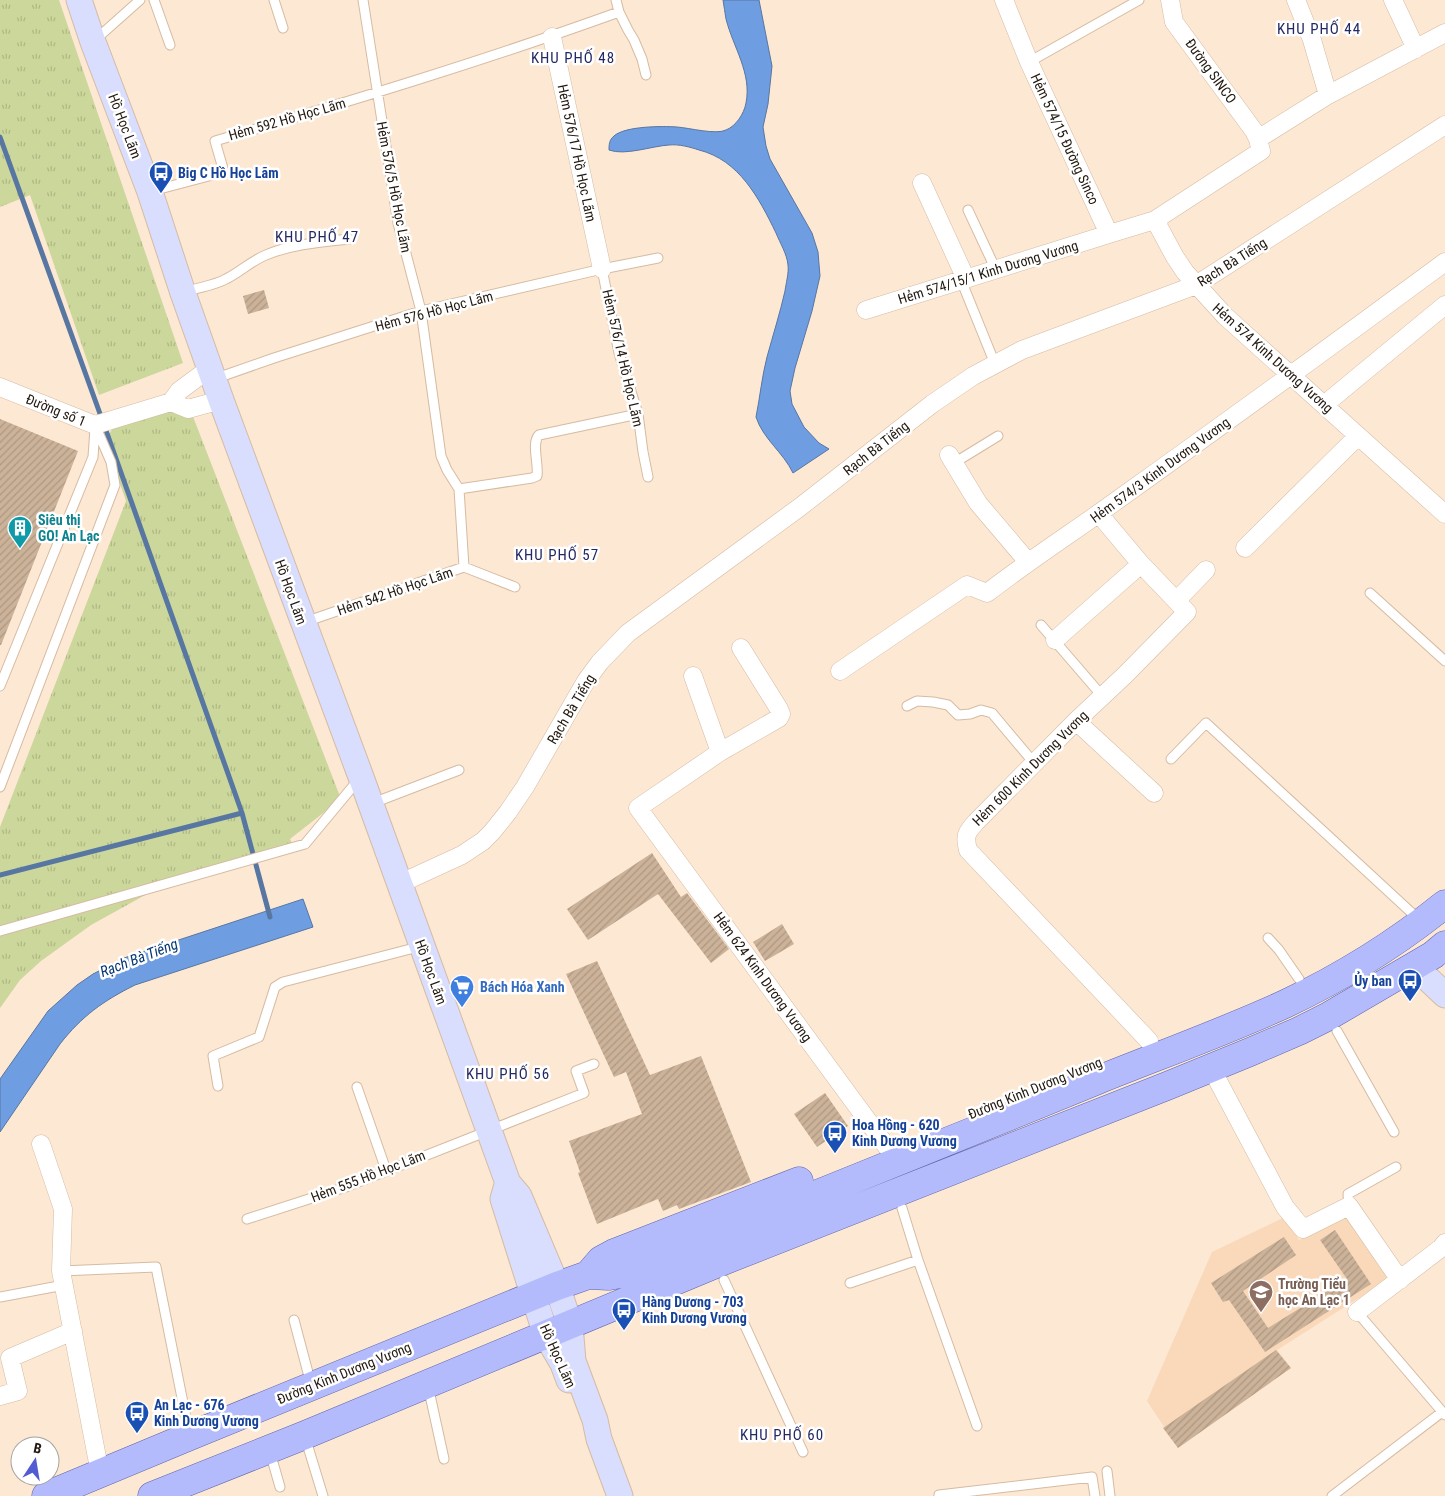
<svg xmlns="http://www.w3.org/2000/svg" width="1445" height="1496" viewBox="0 0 1445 1496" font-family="'Roboto Condensed',sans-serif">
  <defs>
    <pattern id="grass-tufts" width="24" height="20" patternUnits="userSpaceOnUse" patternTransform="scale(1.25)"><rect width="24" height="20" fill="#ccd79b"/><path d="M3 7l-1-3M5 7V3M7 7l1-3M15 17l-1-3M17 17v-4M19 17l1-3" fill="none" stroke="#afb884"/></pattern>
    <pattern id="building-hatch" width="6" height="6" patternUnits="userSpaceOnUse" patternTransform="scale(1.25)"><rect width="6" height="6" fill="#cbb299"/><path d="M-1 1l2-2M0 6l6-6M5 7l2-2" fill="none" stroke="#ae9883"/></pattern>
  </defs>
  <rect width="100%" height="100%" fill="#fde8d3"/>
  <!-- built -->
  <path fill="#f9d9ba" d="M1349 1215 1395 1275 1277 1350 1291 1368 1178 1448 1147 1401 1212 1252 1285 1217 1299 1240Z"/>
  <!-- grass -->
  <path fill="url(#grass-tufts)" d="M0 0H59L183 363 99 395 30 195 0 207Z
    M173 406 192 414 341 799 290 839 294 850 147 894 91 925 41 961 20 980 0 1008V827L126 501 105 440 115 425Z"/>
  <!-- water -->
  <path fill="#6e9ee1" stroke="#5776a2" d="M723 0H759L772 66 768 104 763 127 766 146 770 159 812 233 818 252 820 276 812 311 795 368 790 391 792 404 804 427 819 443 829 449 793 473C783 452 763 439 756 417 760 397 762 376 767 357 773 335 780 313 785 291 786 283 789 273 788 265 787 254 780 243 776 233 759 198 739 160 699 150 690 147 679 144 669 145 652 146 625 156 609 150 609 145 609 140 614 136 625 126 662 126 677 127 690 128 716 135 726 130 736 126 744 114 746 103 752 73 733 47 726 19 725 13 724 6 723 0Z
    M303 899 313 927 135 985C103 1001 82 1016 60 1044L0 1132V1079L48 1011 77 985 93 974 124 958Z"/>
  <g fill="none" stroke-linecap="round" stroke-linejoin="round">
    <!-- stream -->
    <path stroke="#5776a2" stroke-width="5" d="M0 137 103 422 242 813 270 917
      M0 875 242 813"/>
  </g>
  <!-- building -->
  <path fill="url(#building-hatch)" d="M264 290 269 308 248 314 243 296Z
    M0 419 78 451 1 645H0Z
    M652 853 681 897 687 893 729 949 711 963 658 894 588 940 567 909Z
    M782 924 794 944 765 961 753 942Z
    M597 961 650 1075 701 1056 751 1182 679 1209 677 1205 663 1211 658 1199 597 1224 578 1173 580 1172 569 1141 642 1114 626 1072 614 1077 566 974Z
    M825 1093 848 1126 817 1147 794 1114Z
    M1335 1230 1371 1284 1265 1352 1229 1300 1223 1302 1211 1283 1284 1237 1296 1255 1243 1291 1268 1328 1347 1279 1320 1240Z
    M1276 1350 1291 1368 1178 1448 1163 1428Z"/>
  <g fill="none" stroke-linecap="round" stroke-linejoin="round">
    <defs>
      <path id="lane" d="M154 0 170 45
        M274 0 283 28
        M363 0 398 223 421 311 441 456 447 470 459 489 464 567
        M616 0 619 12 628 30 634 40 642 59 646 75
        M95 40 140 0
        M1029 62 1139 0
        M152 191 224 172 215 141C351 101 486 60 619 12
        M968 210 996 270
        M602 269 619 353 638 414 643 452 648 477
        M961 280 995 364
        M186 292C199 287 213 286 226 279 240 272 251 261 266 255 292 244 321 242 349 239
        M214 379 274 358 421 311 602 269 658 258
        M954 463 998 436
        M459 489 532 478 537 476C539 464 531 443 539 435L638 414
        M1370 593 1445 661
        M305 622 464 567 515 587
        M1041 625 1103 697
        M0 686 93 457 95 428
        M907 706 917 701 933 702 948 705 958 715 970 714 981 710 992 713 1034 763
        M1171 759 1206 723 1414 915
        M0 787 115 485 111 462 95 425
        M373 803 459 770
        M0 931 305 844 359 779
        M1268 938 1279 950 1299 979
        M1337 1031 1394 1132
        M218 1086 213 1056 259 1037 275 987 283 982 422 946
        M357 1087 386 1170
        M1349 1206 1348 1194 1396 1167
        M902 1208 918 1260 977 1426
        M247 1219 346 1187 584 1093 576 1071 594 1064
        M61 1271 156 1267 189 1433
        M724 1280 803 1452
        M850 1283 918 1260
        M0 1297 64 1285
        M1357 1312 1445 1415
        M294 1320 311 1384
        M428 1386 444 1459
        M305 1437 323 1496
        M270 1452 280 1487
        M1107 1471 1110 1496
        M939 1496V1495L1092 1477 1095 1496
        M1332 1496 1442 1412"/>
      <path id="street" d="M1004 0 1029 62 1109 234 1155 220 1261 151 1258 139 1254 131 1174 22 1170 0
        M1296 0 1312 40 1328 95
        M1393 0 1416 49
        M552 37 602 269
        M1258 139 1328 95 1445 33
        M922 183 966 279
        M1155 220 1175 257 1185 272 1225 316 1445 514
        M866 310 1109 234
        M0 387 95 425 171 402 188 409 221 400
        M171 402 179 391 210 368
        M1324 405 1445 305
        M949 455 978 503 1028 562
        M1099 514 1141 564 1187 612 1125 675 1076 721 976 822C967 832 964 835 968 850L1149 1041
        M1245 548 1358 436
        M1177 600 1206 570
        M1055 640 1141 564
        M741 648 779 709 781 714 779 718 720 752 638 808 887 1147
        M840 671 967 585 987 593C1031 559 1078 529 1123 496 1231 419 1338 341 1445 262
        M693 676 720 752
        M1076 721 1154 793
        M399 884 462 855 483 841 492 832 508 812 525 787 586 681 600 662 628 633 800 507 932 404 973 376 1022 350 1196 285 1445 125
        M1218 1081 1285 1207 1303 1229 1349 1206 1400 1280
        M41 1144 63 1209 61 1271 100 1473
        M1357 1312 1441 1248 1445 1243
        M0 1396 18 1391 10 1358 73 1331"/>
      <path id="secondary" d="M79 0 93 42 150 192 183 293 221 400 361 777 508 1183 519 1196 557 1286 570 1325 573 1361 595 1420 599 1439 620 1496
        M1427 978 1445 995
        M507 1185 503 1199 546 1335 563 1364 569 1380"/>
      <path id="primary" d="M588 1275 601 1260 614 1253 799 1181
        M46 1496 190 1436 557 1286 588 1275 609 1276 620 1274 632 1269C787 1206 943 1144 1098 1080 1160 1055 1224 1032 1285 1004 1340 978 1398 942 1445 904
        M152 1496 305 1435 718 1263 1167 1086 1250 1052 1299 1031 1327 1017 1433 955 1445 945"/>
    </defs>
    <!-- lane casing -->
    <use href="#lane" stroke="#d5bba2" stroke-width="11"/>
    <!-- street casing -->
    <use href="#street" stroke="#d5bba2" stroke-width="19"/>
    <!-- secondary casing -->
    <use href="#secondary" stroke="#d5bba2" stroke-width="27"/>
    <!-- primary casing -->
    <use href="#primary" stroke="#5f64a9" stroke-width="29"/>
    <!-- lane -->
    <use href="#lane" stroke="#fff" stroke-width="9"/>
    <!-- street -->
    <use href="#street" stroke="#fff" stroke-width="18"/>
    <!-- secondary -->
    <use href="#secondary" stroke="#d9ddfe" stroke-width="25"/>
    <!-- primary -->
    <use href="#primary" stroke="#b3bbfd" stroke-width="28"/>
  </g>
  <!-- icons -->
  <defs>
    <symbol id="bus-pin" viewBox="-11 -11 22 30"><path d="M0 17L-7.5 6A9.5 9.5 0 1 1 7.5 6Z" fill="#1a4fb4" stroke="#fff"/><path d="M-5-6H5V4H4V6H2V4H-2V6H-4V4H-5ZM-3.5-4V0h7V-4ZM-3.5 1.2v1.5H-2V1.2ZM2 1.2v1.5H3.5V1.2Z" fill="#fff"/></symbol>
    <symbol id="building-pin" viewBox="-11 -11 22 30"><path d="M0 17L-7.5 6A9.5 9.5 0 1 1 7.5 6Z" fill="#0f9aa8" stroke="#fff"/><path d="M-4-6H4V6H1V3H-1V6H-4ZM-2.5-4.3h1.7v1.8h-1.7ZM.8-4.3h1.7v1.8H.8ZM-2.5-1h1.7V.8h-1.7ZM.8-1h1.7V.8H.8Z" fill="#fff"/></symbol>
    <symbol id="supermarket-pin" viewBox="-11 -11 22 30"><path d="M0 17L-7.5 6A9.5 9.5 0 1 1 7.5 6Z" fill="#3f7fe0" stroke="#fff"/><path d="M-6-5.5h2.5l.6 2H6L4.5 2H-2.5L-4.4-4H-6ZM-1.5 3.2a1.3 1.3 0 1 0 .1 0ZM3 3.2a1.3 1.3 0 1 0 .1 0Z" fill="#fff"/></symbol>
    <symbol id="school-pin" viewBox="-11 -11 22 30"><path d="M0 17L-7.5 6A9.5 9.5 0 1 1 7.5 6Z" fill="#8d6e63" stroke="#fff"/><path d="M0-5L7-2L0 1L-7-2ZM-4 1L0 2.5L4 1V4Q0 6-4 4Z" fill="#fff"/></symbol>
  </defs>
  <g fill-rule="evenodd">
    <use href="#bus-pin" x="147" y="159" width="28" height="38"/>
    <use href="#building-pin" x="6" y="514" width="28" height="38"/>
    <use href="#bus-pin" x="1396" y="967" width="28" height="38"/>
    <use href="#supermarket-pin" x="448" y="973" width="28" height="38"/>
    <use href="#bus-pin" x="821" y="1119" width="28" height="38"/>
    <use href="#school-pin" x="1247" y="1278" width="28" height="38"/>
    <use href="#bus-pin" x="610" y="1296" width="28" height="38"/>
    <use href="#bus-pin" x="123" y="1399" width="28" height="38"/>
  </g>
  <g text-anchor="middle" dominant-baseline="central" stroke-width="5" stroke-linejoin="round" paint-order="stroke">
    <!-- street labels -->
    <g font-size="14" fill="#21180f" stroke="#fff">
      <text transform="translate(1211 71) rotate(54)">Đường SINCO</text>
      <text transform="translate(287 119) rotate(-16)">Hẻm 592 Hồ Học Lãm</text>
      <text transform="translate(125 126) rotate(69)">Hồ Học Lãm</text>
      <text transform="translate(1065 139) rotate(65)">Hẻm 574/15 Đường Sinco</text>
      <text transform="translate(577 153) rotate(78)">Hẻm 576/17 Hồ Học Lãm</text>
      <text transform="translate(394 187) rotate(79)">Hẻm 576/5 Hồ Học Lãm</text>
      <text transform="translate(1232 262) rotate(-32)">Rạch Bà Tiếng</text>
      <text transform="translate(988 272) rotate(-17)">Hẻm 574/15/1 Kinh Dương Vương</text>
      <text transform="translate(434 311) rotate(-15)">Hẻm 576 Hồ Học Lãm</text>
      <text transform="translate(623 358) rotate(77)">Hẻm 576/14 Hồ Học Lãm</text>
      <text transform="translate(1273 358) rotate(42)">Hẻm 574 Kinh Dương Vương</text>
      <text transform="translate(56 410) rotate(22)">Đường số 1</text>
      <text transform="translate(876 448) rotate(-38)">Rạch Bà Tiếng</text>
      <text transform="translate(1160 470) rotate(-36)">Hẻm 574/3 Kinh Dương Vương</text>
      <text transform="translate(395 591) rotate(-19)">Hẻm 542 Hồ Học Lãm</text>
      <text transform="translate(291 592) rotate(70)">Hồ Học Lãm</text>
      <text transform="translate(571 709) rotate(-59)">Rạch Bà Tiếng</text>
      <text transform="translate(1030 768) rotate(-45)">Hẻm 600 Kinh Dương Vương</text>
      <text transform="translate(431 972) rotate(70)">Hồ Học Lãm</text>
      <text transform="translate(763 977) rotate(54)">Hẻm 624 Kinh Dương Vương</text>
      <text transform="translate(1035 1088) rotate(-22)">Đường Kinh Dương Vương</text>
      <text transform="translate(368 1176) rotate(-21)">Hẻm 555 Hồ Học Lãm</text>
      <text transform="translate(558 1356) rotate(66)">Hồ Học Lãm</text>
      <text transform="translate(344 1373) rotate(-22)">Đường Kinh Dương Vương</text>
    </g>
    <!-- transit labels -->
    <g font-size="14" font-weight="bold" fill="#164399" stroke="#fff" text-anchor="start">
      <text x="178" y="173">Big C Hồ Học Lãm</text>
      <text x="1392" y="981" text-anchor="end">Ủy ban</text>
      <text x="852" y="1125">Hoa Hồng - 620<tspan x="852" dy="16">Kinh Dương Vương</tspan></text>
      <text x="642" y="1302">Hàng Dương - 703<tspan x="642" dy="16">Kinh Dương Vương</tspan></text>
      <text x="154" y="1405">An Lạc - 676<tspan x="154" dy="16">Kinh Dương Vương</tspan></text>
    </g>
    <!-- culture labels -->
    <g font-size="14" font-weight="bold" fill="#0d838f" stroke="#fff" text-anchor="start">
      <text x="38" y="520">Siêu thị<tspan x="38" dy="16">GO! An Lạc</tspan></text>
    </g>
    <!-- shop labels -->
    <g font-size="14" font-weight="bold" fill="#366cbe" stroke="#fff" text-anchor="start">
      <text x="480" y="987">Bách Hóa Xanh</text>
    </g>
    <!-- education labels -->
    <g font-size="14" font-weight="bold" fill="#785e54" stroke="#fff" text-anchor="start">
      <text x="1278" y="1284">Trường Tiểu<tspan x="1278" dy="16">học An Lạc 1</tspan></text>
    </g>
    <!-- neighbourhood labels -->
    <g font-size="15" letter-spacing="1" fill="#242963" stroke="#fff">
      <text x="1319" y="29">KHU PHỐ 44</text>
      <text x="573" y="58">KHU PHỐ 48</text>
      <text x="317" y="237">KHU PHỐ 47</text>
      <text x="557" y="555">KHU PHỐ 57</text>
      <text x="508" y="1074">KHU PHỐ 56</text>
      <text x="782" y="1435">KHU PHỐ 60</text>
    </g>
    <!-- water labels -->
    <g font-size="15" font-style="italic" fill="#063772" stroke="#fff">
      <text transform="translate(139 958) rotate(-21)">Rạch Bà Tiếng</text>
    </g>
  </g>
  <!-- north arrow -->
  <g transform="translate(35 1461) rotate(12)"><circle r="24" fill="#ffffff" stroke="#a6a39f"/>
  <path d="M0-4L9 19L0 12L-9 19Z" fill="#525bd2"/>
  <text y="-8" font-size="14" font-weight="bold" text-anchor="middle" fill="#21180f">B</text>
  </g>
</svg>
